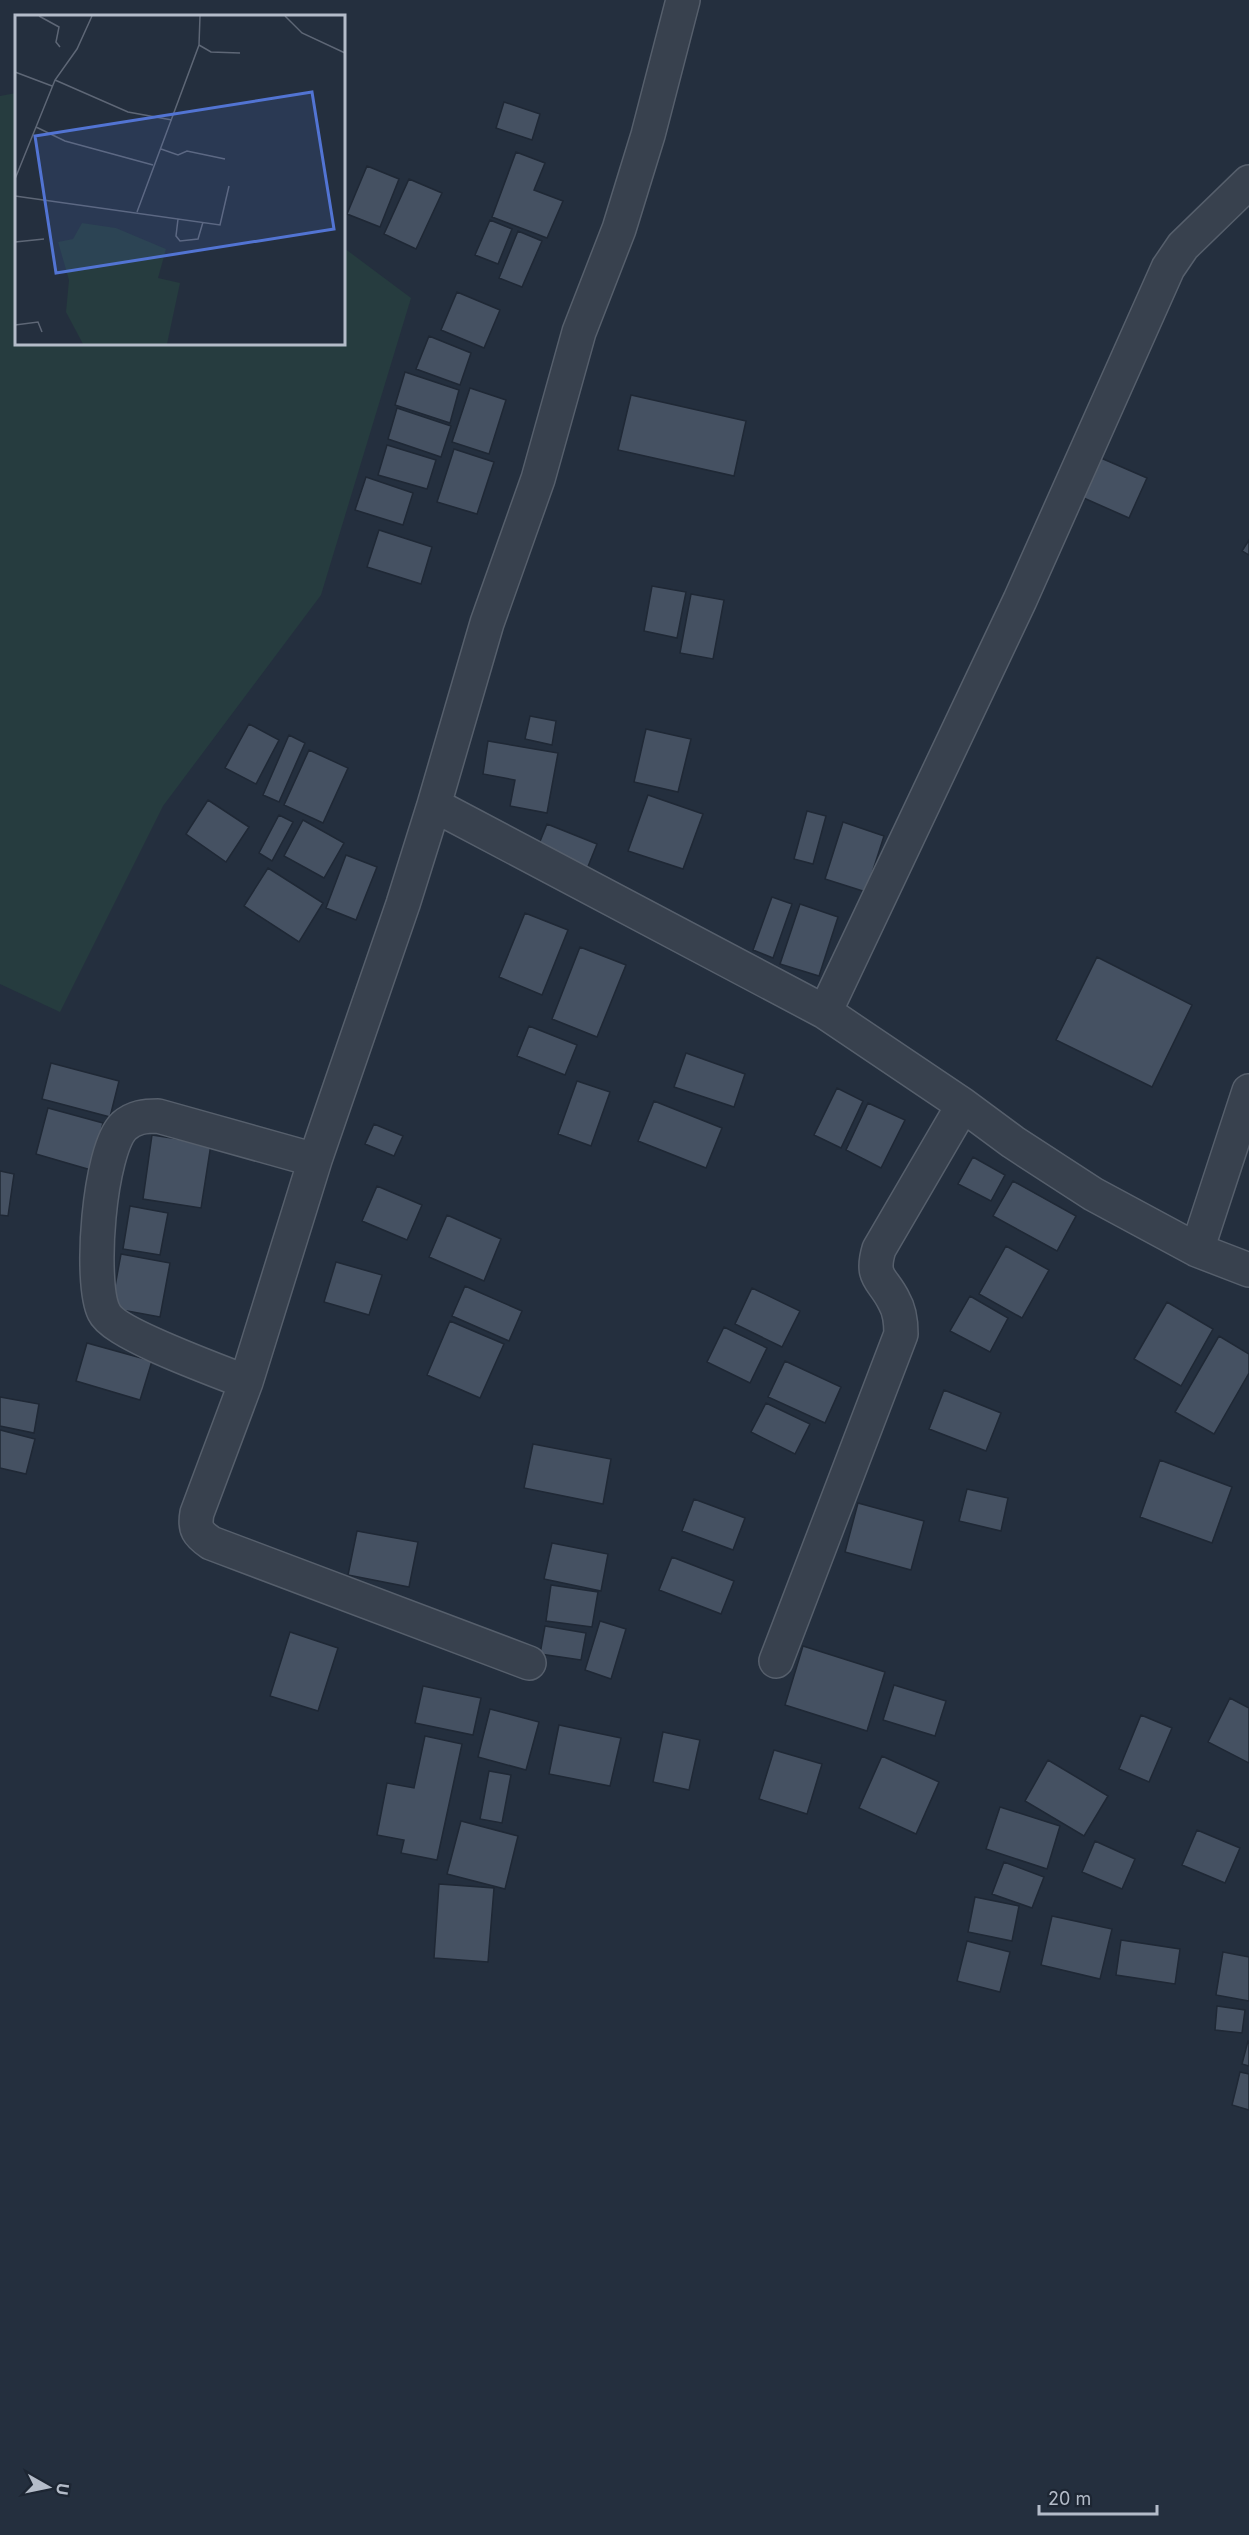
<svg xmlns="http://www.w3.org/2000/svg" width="1249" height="2535" viewBox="0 0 1249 2535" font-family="Inter,sans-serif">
  <rect width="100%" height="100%" fill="#242f3e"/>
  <!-- green -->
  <path fill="#263c3f" d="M16 93V344H344V248L411 298 321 595 163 806 60 1012 0 984V96Z"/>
  <!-- building -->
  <path fill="#455162" stroke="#1f2835" stroke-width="1.5" d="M504 102 540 114 532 140 496 128Z
    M516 152 545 163 534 190 563 201 547 238 492 217Z
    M367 166 399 179 380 227 347 214Z
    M409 179 442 193 416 249 384 234Z
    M490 220 512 229 498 264 475 255Z
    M518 231 542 241 522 287 499 278Z
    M457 292 500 310 484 348 441 330Z
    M429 336 471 353 460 385 416 369Z
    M405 372 459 390 450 423 395 405Z
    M470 388 506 400 489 454 452 442Z
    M631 395 746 421 734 476 618 450Z
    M397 408 451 426 441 457 388 439Z
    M387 445 436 460 427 489 378 475Z
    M454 449 494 462 477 514 437 502Z
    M1094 455 1147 478 1129 518 1077 495Z
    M366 477 413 493 403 525 355 510Z
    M379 530 432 547 421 584 367 567Z
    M1249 540V555L1242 551Z
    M652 586 686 592 677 638 644 631Z
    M691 594 724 600 713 659 680 653Z
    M530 716 556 721 552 745 525 739Z
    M249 724 279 740 256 784 225 768Z
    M646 729 691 739 678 792 634 782Z
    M289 735 305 743 279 802 263 795Z
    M488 741 558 753 547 813 510 806 515 780 483 774Z
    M309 750 348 768 323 823 284 805Z
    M648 795 703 814 683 869 628 851Z
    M208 800 249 827 226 862 186 834Z
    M807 811 826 816 813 864 794 859Z
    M279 815 293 822 272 861 259 853Z
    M303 820 344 843 324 878 284 856Z
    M843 822 884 836 866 892 825 879Z
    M547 824 597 844 585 874 535 854Z
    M346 855 377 867 356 920 326 908Z
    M268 868 323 903 299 942 244 906Z
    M772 897 792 904 773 958 753 950Z
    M800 904 838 917 819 976 780 964Z
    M525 913 568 930 542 995 499 977Z
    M580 947 626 965 597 1037 552 1019Z
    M1097 957 1192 1005 1152 1087 1056 1040Z
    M529 1026 577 1045 565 1075 517 1056Z
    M686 1053 745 1074 734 1107 674 1087Z
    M51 1063 119 1081 110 1117 42 1099Z
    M577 1081 610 1092 591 1146 558 1134Z
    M837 1088 863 1101 841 1148 814 1135Z
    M654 1101 722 1128 706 1168 638 1141Z
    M868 1103 905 1120 881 1168 846 1150Z
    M48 1108 103 1123 91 1170 36 1154Z
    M374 1124 403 1136 394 1156 365 1144Z
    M152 1135 211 1144 201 1208 143 1199Z
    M973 1157 1005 1175 991 1201 958 1184Z
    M0 1171 14 1174 8 1216 0 1215Z
    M1013 1181 1076 1216 1057 1251 993 1216Z
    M377 1186 422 1205 407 1240 362 1221Z
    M130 1206 168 1213 160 1255 123 1249Z
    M447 1215 501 1239 484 1281 429 1257Z
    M1006 1246 1049 1270 1022 1318 979 1294Z
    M121 1254 170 1263 160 1317 111 1308Z
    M336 1262 382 1275 369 1315 324 1302Z
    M465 1286 522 1311 509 1341 452 1316Z
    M752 1288 800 1311 782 1347 735 1324Z
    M970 1296 1008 1318 990 1352 950 1331Z
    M1167 1302 1213 1329 1181 1386 1134 1359Z
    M450 1321 504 1344 480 1398 427 1375Z
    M724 1327 767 1348 750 1383 707 1362Z
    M1219 1336 1249 1354V1373L1214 1434 1175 1412Z
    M87 1343 152 1361 140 1400 76 1381Z
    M785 1361 841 1387 825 1423 768 1397Z
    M944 1390 1001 1413 986 1451 929 1429Z
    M0 1397 39 1404 34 1433 0 1426Z
    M766 1403 810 1424 795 1454 751 1432Z
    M0 1430 35 1439 26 1474 0 1468Z
    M533 1444 611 1459 603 1504 524 1488Z
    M1160 1460 1232 1487 1212 1543 1140 1517Z
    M967 1489 1008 1498 1001 1531 959 1521Z
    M694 1499 745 1518 733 1550 682 1531Z
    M858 1503 924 1521 911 1570 845 1552Z
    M357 1531 418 1542 409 1587 348 1575Z
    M552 1543 608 1554 601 1591 544 1579Z
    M672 1557 734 1581 721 1614 659 1590Z
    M551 1585 598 1592 592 1627 546 1621Z
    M600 1621 626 1629 611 1679 585 1670Z
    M545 1626 586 1633 581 1660 540 1654Z
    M290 1632 338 1648 318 1711 270 1696Z
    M803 1646 885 1672 867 1731 785 1705Z
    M894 1685 946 1701 935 1736 883 1720Z
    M423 1686 481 1698 473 1735 415 1723Z
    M1230 1698 1249 1708V1763L1208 1742Z
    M490 1709 539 1722 526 1770 478 1757Z
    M1141 1715 1172 1728 1149 1782 1119 1769Z
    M559 1725 621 1738 610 1786 549 1774Z
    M663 1732 700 1740 689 1790 653 1782Z
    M425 1736 462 1744 437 1860 401 1853 404 1840 377 1835 387 1783 414 1788Z
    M774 1750 822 1764 807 1814 759 1799Z
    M882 1756 939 1782 916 1834 859 1808Z
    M1048 1760 1108 1796 1084 1836 1025 1801Z
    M489 1771 511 1775 502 1823 480 1819Z
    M1000 1807 1060 1826 1047 1869 986 1849Z
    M461 1821 518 1836 505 1889 447 1874Z
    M1197 1830 1240 1848 1225 1883 1182 1865Z
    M1095 1841 1135 1859 1122 1889 1082 1872Z
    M1004 1862 1044 1877 1032 1908 992 1894Z
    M439 1884 494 1888 488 1962 434 1958Z
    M975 1897 1019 1906 1012 1941 968 1932Z
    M1052 1916 1112 1929 1100 1979 1041 1965Z
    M1121 1940 1180 1949 1175 1984 1116 1975Z
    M967 1941 1010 1952 1000 1992 957 1981Z
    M1223 1952 1249 1957V2001L1216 1995Z
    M1217 2006 1245 2010 1242 2033 1215 2030Z
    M1248 2041H1249V2066L1242 2064Z
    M1240 2072 1249 2074V2110L1232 2105Z"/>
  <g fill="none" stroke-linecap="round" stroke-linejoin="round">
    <defs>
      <path id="minor" d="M434 805 825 1012 963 1105 1013 1142 1093 1194 1197 1250 1249 1270
        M825 1012 1020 600 1168 268 1183 246 1249 182
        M1197 1250 1249 1091
        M246 1382C219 1371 114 1334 104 1312 89 1282 99 1150 124 1126 134 1117 145 1116 158 1116L315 1160
        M776 1661 901 1334C901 1322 900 1311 894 1301 883 1278 870 1279 879 1249L963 1105
        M529 1663 211 1543C198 1534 194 1529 197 1513L246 1382 315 1160 403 904 434 805 487 623 538 479 579 332 619 229 648 135 683 0"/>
    </defs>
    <!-- minor casing -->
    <use href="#minor" stroke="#565f6c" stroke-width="36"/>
    <!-- minor -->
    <use href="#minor" stroke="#38414e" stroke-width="33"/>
  </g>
  <!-- overview -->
  <g transform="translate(15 15)">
    <rect width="330" height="330" fill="#242f3e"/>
    <path d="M67 208 101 213 151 234 143 263 165 268 152 329H68L51 297 54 265 43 227 58 224Z" fill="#263c3f"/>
    <path fill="none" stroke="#5e6776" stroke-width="1.5" d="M24 1 44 12 41 27 45 32M270 1 287 18 330 38M184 30 196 37 225 38M0 57 37 71M40 65 113 97 157 105M21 112 50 126 138 150M146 134 163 140 172 136 210 144M0 164 40 65 62 34 77 1M0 181 205 210 214 171M122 197 184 30 185 1M163 204 161 221 165 226 183 224 188 207M0 227 29 224M0 310 23 307 27 317"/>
    <path fill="#5274d3" fill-opacity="0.15" stroke="#5274d3" stroke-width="3" d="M297 77 319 214 41 258 20 121Z"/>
    <rect width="330" height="330" fill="none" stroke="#b4bcc9" stroke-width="3"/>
  </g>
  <!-- north arrow -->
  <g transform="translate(48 2487) rotate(99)" stroke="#1d2633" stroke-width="4.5" paint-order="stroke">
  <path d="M0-4.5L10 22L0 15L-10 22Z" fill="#b4bcc9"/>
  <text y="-9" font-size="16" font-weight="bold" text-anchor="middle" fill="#b4bcc9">U</text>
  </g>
  <!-- scale -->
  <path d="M1039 2505v9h118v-9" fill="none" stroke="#b4bcc9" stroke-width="3"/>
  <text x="1048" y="2505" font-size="18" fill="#b4bcc9" stroke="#1d2633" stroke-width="4.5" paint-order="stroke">20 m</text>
</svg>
